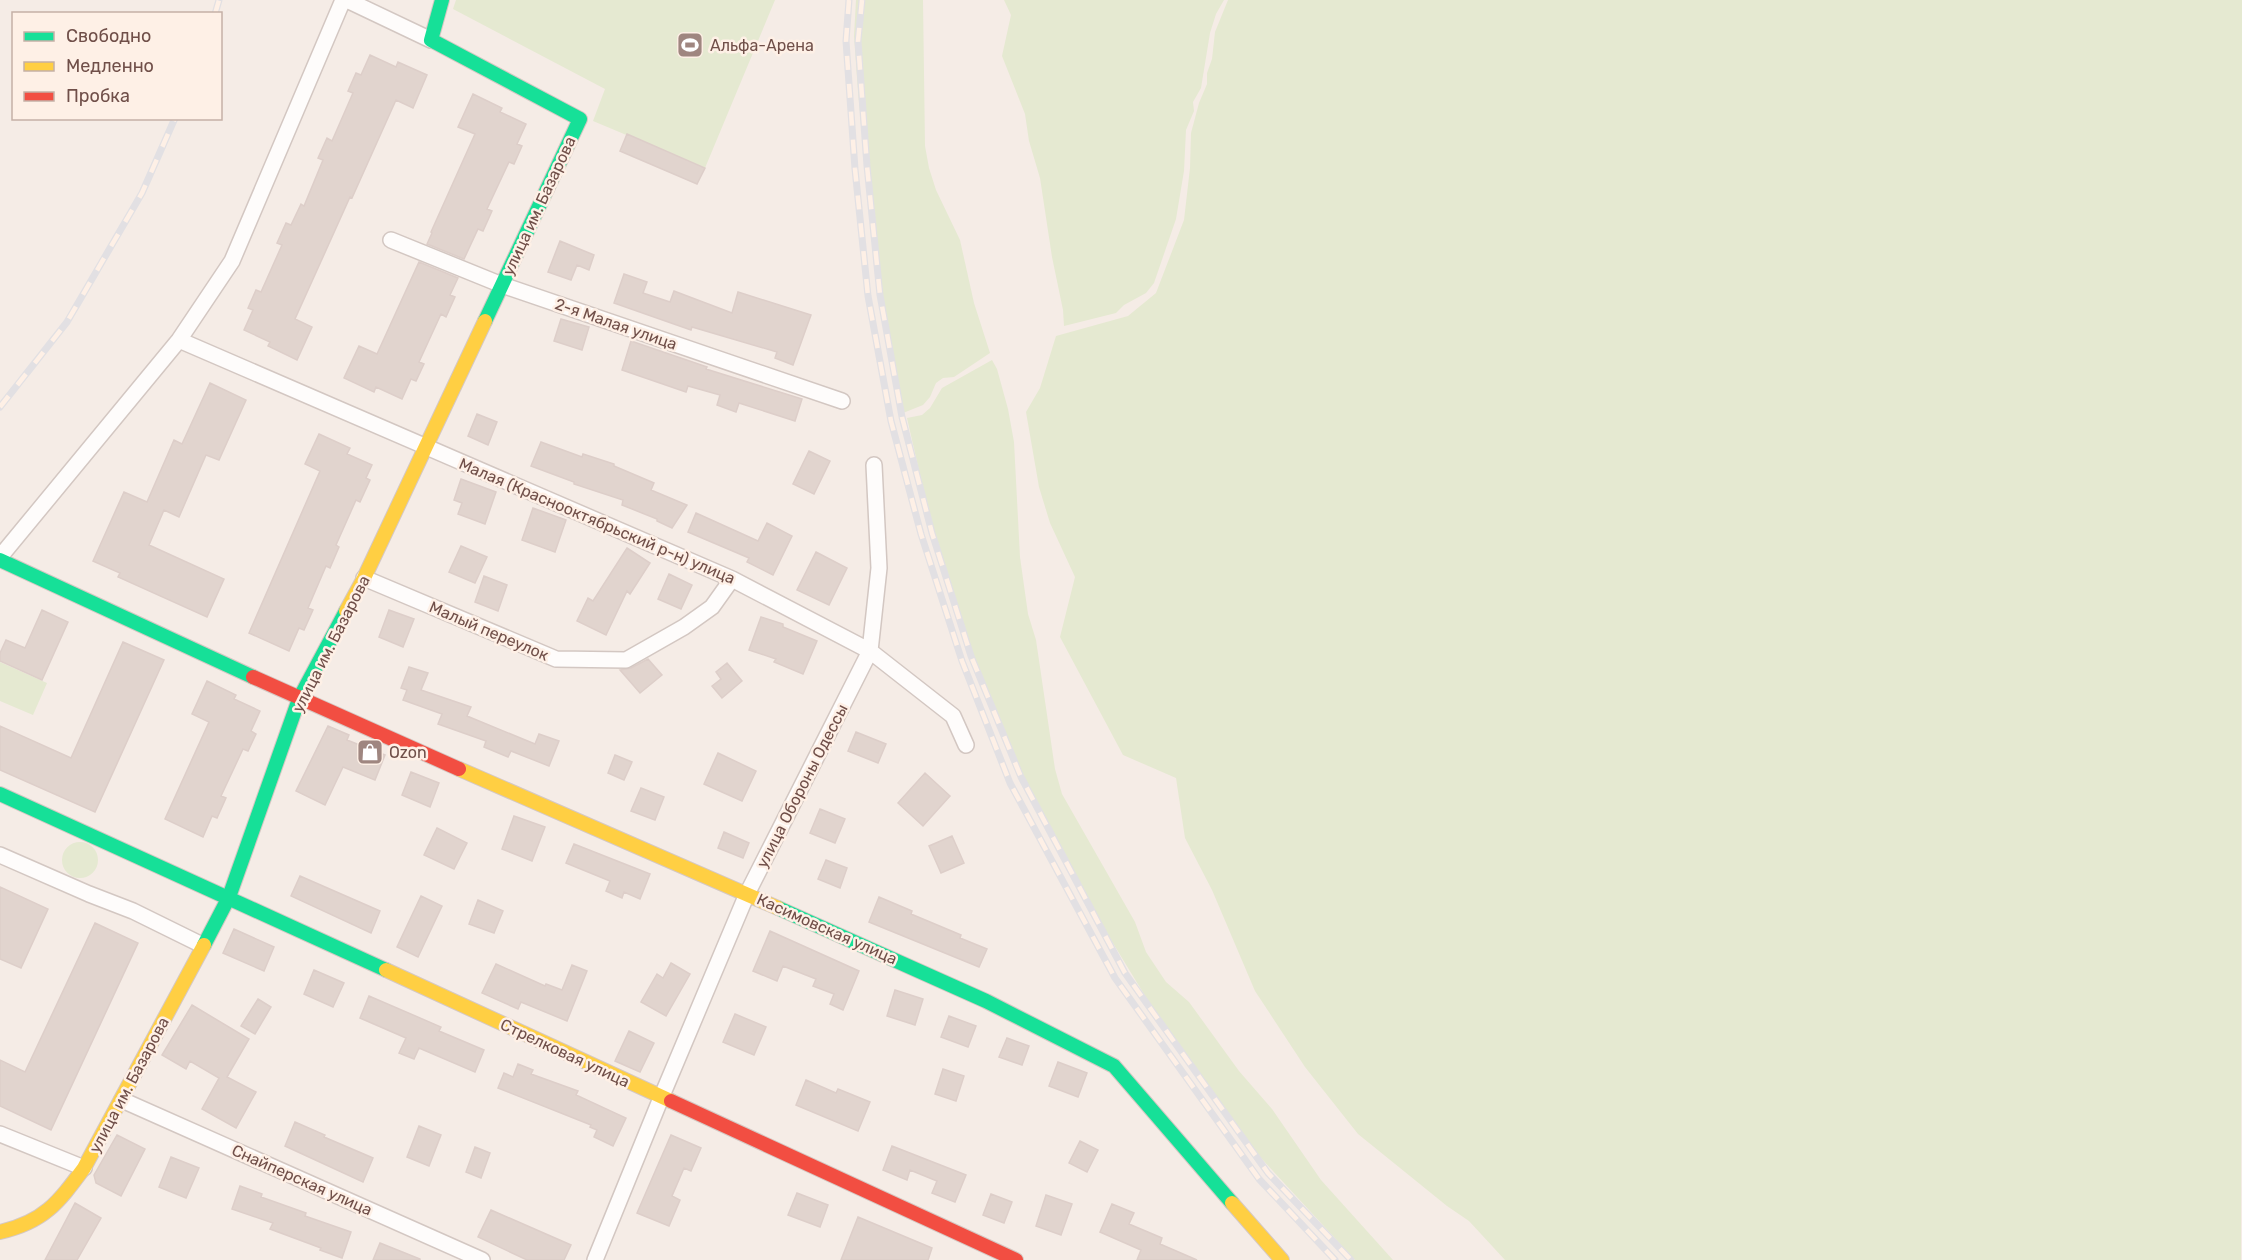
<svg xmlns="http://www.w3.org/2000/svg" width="2242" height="1260" viewBox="0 0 2242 1260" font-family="Rubik,sans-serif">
  <rect width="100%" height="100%" fill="#f5ece6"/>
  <!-- green -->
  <path fill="#e5e9d1" d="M456 0H775L705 168 593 121 605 89 453 9Z
    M856 0H923L925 146 929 168 936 190 960 240 974 303 990 353 954 377 943 378 936 383 930 397 923 405 903 413 886 338 873 253 858 92 854 36Z
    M1004 0H1224L1216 14 1210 33 1201 88 1193 102 1194 111 1186 130 1184 171 1176 219 1154 283 1146 293 1124 305 1116 313 1064 326 1063 310 1052 257 1040 178 1029 141 1025 114 1002 56 1011 15Z
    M1228 0H2242L2241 1260H1505L1469 1221 1447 1206 1358 1134 1305 1067 1255 991 1212 890 1185 838 1176 778 1123 755 1060 637 1075 577 1050 523 1039 487 1026 412 1040 388 1056 336 1128 316 1156 293 1184 220 1190 168 1191 133 1199 103 1207 84V73L1212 59 1215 32Z
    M992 360 997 369 1008 409 1014 442 1020 557 1028 614 1036 640 1055 769 1062 794 1135 922 1146 952 1166 982 1189 1002 1239 1071 1272 1109 1321 1180 1393 1260H1355L1261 1158 1164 1027 1094 912 1028 787 993 710 961 620 930 519 907 418 922 415 930 408 942 388Z
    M0 662 47 683 33 715 0 701Z
    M62 860a18 18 0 1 1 36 0a18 18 0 1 1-36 0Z"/>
  <!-- building -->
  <path fill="#e1d4ce" stroke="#ddcec9" stroke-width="1.5" d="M370 55 396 67 398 62 427 75 413 108 396 100 352 198 350 197 295 319 312 327 297 360 268 346 270 342 244 330 253 310 248 308 256 290 261 292 282 245 277 243 286 223 291 225 301 204 304 206 323 160 318 158 327 138 332 141 353 93 348 91 356 73 361 75Z
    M473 94 502 108 500 112 526 124 517 144 522 146 514 164 509 162 487 209 492 211 483 231 478 229 464 259 427 244 432 233 431 232 475 134 458 127Z
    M627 134 705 168 697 184 620 151Z
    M560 241 594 255 589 270 577 265 571 280 548 272Z
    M419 262 458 278 450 295 455 297 446 317 441 314 419 362 424 364 416 381 411 379 402 399 376 387 374 392 344 378 359 346 377 354Z
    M624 274 647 282 643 293 670 302 674 291 732 313 738 292 811 315 793 365 775 358 777 352 692 327 691 330 614 303Z
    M561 319 589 327 582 350 554 341Z
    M631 341 707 367 706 369 802 399 795 421 739 403 736 412 717 405 720 395 688 386 686 392 622 370Z
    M210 383 246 400 219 460 206 455 179 517 164 510 149 545 224 579 207 617 118 577 120 573 93 561 124 492 147 502 174 440 182 444Z
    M477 414 497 422 488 445 468 436Z
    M319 434 350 448 347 454 372 465 366 478 370 480 360 502 356 500 336 545 339 547 330 568 326 566 308 608 313 610 304 630 299 628 289 651 249 633 320 471 305 464Z
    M541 442 582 457 583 454 614 464V466L654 483 651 490 687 505 672 528 657 521V519L622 505 623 500 574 484V482L531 466Z
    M809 451 830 461 814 494 793 484Z
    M461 479 496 492 485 524 458 514 462 503 454 500Z
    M533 508 566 520 555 552 522 540Z
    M696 513 758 541 767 523 792 536 773 575 747 562 749 558 688 532Z
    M461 546 487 557 475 583 449 572Z
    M627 548 650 563 630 594 627 591 606 635 577 621 588 598 593 601Z
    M816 552 847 568 829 605 797 590Z
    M669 574 692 585 681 609 658 599Z
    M484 576 507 585 498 611 475 602Z
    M42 610 68 622 42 680 0 661V653L6 640 25 648Z
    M389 610 414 619 403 647 379 637Z
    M761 617 783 624V627L817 641 803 674 774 662 776 659 749 650Z
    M123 642 164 660 95 812 0 770V726L71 758Z
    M648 659 662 675 640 693 620 670 631 668Z
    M727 663 742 681 722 698 712 686 721 679 716 672Z
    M409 667 428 673 421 690 471 707 467 716 535 744 539 734 559 741 549 766 511 751 508 757 484 747 486 741 438 724 442 714 403 700 407 690 401 688Z
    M207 681 236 695 234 699 260 711 251 731 256 734 248 751 243 749 221 796 226 798 217 818 212 816 203 837 165 819 209 722 192 714Z
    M328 726 349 735 347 740 385 755 375 780 343 767 325 805 296 791Z
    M856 732 886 744 878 763 848 751Z
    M718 753 756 771 742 801 704 784Z
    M615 755 632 762 624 780 608 773Z
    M411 772 439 783 430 807 402 795Z
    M925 773 950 796 923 826 898 803Z
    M641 788 664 797 655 820 631 811Z
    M820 809 845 819 835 843 810 833Z
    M514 816 545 827 532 861 502 849Z
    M437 828 467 843 454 869 424 855Z
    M724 832 749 843 743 858 718 848Z
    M952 836 964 863 941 873 929 846Z
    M574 844 650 874 640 899 624 892 622 898 606 891 610 881 566 863Z
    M826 860 847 868 840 888 818 879Z
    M300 876 380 911 371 933 291 896Z
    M0 887 48 909 21 968 0 959Z
    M421 896 442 906 418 957 397 947Z
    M879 897 912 911 911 914 961 935 960 938 987 949 979 967 869 922Z
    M478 900 503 911 494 933 469 924Z
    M95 923 138 943 51 1130 0 1106V1060L25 1072Z
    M234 929 274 947 264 971 223 953Z
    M770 931 859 971 843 1010 830 1004 834 994 813 986 816 979 783 966 777 981 753 971Z
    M671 963 690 974 666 1016 641 1002 657 974 663 978Z
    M496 964 545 986 546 984 562 990 572 965 587 971 567 1021 521 1002 518 1009 482 993Z
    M314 970 344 983 333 1007 304 994Z
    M895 990 923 999 915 1025 887 1016Z
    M369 996 441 1027 439 1031 484 1050 475 1072 419 1048 414 1059 399 1053 406 1038 360 1018Z
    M258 999 271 1007 255 1034 241 1026Z
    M192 1005 249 1039 227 1077 256 1092 236 1128 202 1109 219 1078 190 1061 186 1069 162 1055Z
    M735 1014 766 1027 754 1055 723 1042Z
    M949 1016 976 1026 968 1047 941 1037Z
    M629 1031 654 1043 640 1072 615 1061Z
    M1007 1038 1029 1046 1022 1065 999 1057Z
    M1058 1062 1087 1073 1078 1097 1049 1086Z
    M518 1064 533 1070 531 1074 578 1091 576 1095 626 1118 613 1146 594 1137 597 1130 590 1127 591 1125 498 1088 504 1073 513 1077Z
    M943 1069 964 1076 956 1101 935 1094Z
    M806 1080 836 1093 838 1089 870 1102 858 1131 796 1105Z
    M295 1122 325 1135 324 1137 373 1158 363 1182 285 1146Z
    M419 1126 441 1135 429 1166 407 1157Z
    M117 1135 145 1149 121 1196 96 1183 94 1175Z
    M671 1135 701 1148 691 1171 684 1168 672 1196 680 1200 669 1226 637 1213Z
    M1080 1141 1098 1150 1087 1172 1069 1163Z
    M892 1146 966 1175 955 1202 932 1193 937 1181 910 1170 907 1180 883 1170Z
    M475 1147 490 1153 481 1178 466 1172Z
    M171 1157 199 1168 186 1198 159 1187Z
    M240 1186 262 1194 261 1197 306 1213 305 1216 351 1232 342 1258 320 1250 321 1248 270 1229 273 1223 232 1209Z
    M797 1193 828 1205 820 1227 788 1215Z
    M991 1194 1012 1202 1004 1223 983 1215Z
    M1046 1195 1072 1204 1061 1235 1036 1226Z
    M75 1203 101 1218 77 1260H45Z
    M1112 1204 1134 1213 1129 1224 1162 1238 1160 1244 1197 1260H1137L1141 1250 1100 1232Z
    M491 1210 571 1245 564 1260H527L478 1237Z
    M858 1217 932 1248 928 1260H841Z
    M380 1243 420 1259V1260H373Z"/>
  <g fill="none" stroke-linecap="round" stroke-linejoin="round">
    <defs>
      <path id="street" d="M347 0 431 40
        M391 240 502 285 842 401
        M179 340 732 579 870 651 953 716 966 745
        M0 557 179 340 232 261 343 0
        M364 578 556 659 626 660 684 627 712 607 732 579
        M0 855 89 894 133 911 202 945
        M122 1100 482 1260
        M0 1134 84 1168
        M595 1260 661 1098 747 894 870 651 879 568 874 465"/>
      <path id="fast" d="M442 0 431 40 580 119 485 321
        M0 560 253 677
        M0 794 386 970
        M778 908 986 1001 1114 1066 1232 1203
        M204 945 229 897 299 699 346 611"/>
      <path id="slow" d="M346 611 364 578 485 321
        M459 769 778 908
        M386 970 671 1101
        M1232 1203 1282 1260
        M0 1232C44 1222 58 1203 84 1168L204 945"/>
      <path id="jam" d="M253 677 459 769
        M671 1101 1016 1260"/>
    </defs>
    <!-- street casing -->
    <use href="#street" stroke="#d3c7c2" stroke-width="18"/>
    <!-- fast casing -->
    <use href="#fast" stroke="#d5c8c3" stroke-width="16"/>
    <!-- slow casing -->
    <use href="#slow" stroke="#d5c8c3" stroke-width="16"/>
    <!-- jam casing -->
    <use href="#jam" stroke="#d5c8c3" stroke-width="16"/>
    <!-- street -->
    <use href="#street" stroke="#fefcfb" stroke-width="15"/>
    <!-- fast -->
    <use href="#fast" stroke="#16e098" stroke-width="14"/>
    <!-- slow -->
    <use href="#slow" stroke="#ffcf43" stroke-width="14"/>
    <!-- jam -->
    <use href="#jam" stroke="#f24e42" stroke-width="14"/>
    <defs>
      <path id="rail" d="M849 0 846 41 855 169 868 296 891 421 921 534 962 661 1010 783 1115 978 1259 1179 1335 1260
        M862 0 858 41 867 166 880 295 902 417 932 533 971 656 1021 777 1125 973 1268 1173 1351 1260
        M215 14 219 0
        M0 407 67 322 142 193 175 118"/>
    </defs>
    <!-- rail casing -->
    <use href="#rail" stroke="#e2e0e3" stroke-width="7"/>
    <!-- rail -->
    <use href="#rail" stroke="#fef0e6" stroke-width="4.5" stroke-dasharray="14" stroke-linecap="butt"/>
  </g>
  <!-- icons -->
  <defs>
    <symbol id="stadium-square" viewBox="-11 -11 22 22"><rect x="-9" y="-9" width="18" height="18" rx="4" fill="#9f8680" stroke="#fef0e6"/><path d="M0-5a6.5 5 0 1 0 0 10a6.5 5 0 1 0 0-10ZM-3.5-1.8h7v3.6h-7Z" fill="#fff"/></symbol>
    <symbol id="shop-square" viewBox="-11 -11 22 22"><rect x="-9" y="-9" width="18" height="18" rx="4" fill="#9f8680" stroke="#fef0e6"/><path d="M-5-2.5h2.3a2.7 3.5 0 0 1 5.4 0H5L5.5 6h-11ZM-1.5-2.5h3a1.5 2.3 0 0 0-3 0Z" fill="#fff"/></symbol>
  </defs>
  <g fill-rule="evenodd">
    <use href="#stadium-square" x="675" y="30" width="30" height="30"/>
    <use href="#shop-square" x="355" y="737" width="30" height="30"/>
  </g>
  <g text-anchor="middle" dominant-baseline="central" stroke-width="5" stroke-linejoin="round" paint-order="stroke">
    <!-- poi labels -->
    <g font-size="16" fill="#704f49" stroke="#fef0e6" text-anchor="start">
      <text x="710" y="45">Альфа-Арена</text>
      <text x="389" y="752">Ozon</text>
    </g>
    <!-- street labels -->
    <g font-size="16" fill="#704f49" stroke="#fef0e6">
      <text transform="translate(539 206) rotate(-65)">улица им. Базарова</text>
      <text transform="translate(616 324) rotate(19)">2-я Малая улица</text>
      <text transform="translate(597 521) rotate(23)">Малая (Краснооктябрьский р-н) улица</text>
      <text transform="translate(489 631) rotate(23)">Малый переулок</text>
      <text transform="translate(331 644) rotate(-63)">улица им. Базарова</text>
      <text transform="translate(802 786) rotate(-63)">улица Обороны Одессы</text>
      <text transform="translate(827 929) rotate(24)">Касимовская улица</text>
      <text transform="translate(565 1053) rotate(25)">Стрелковая улица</text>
      <text transform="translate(129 1085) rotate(-62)">улица им. Базарова</text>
      <text transform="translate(302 1180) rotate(24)">Снайперская улица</text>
    </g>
  </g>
  <!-- legend -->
  <rect x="12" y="12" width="210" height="108" fill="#fef0e6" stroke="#c5b0a7" stroke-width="1.5"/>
  <rect x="24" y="32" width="30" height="9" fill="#16e098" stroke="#c5b0a7" stroke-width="1.5"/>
  <text x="66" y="42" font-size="18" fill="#704f49">Свободно</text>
  <rect x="24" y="62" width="30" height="9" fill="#ffcf43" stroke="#c5b0a7" stroke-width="1.5"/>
  <text x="66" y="72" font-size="18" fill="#704f49">Медленно</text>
  <rect x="24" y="92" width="30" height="9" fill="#f24e42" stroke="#c5b0a7" stroke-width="1.5"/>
  <text x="66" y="102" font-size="18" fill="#704f49">Пробка</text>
</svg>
